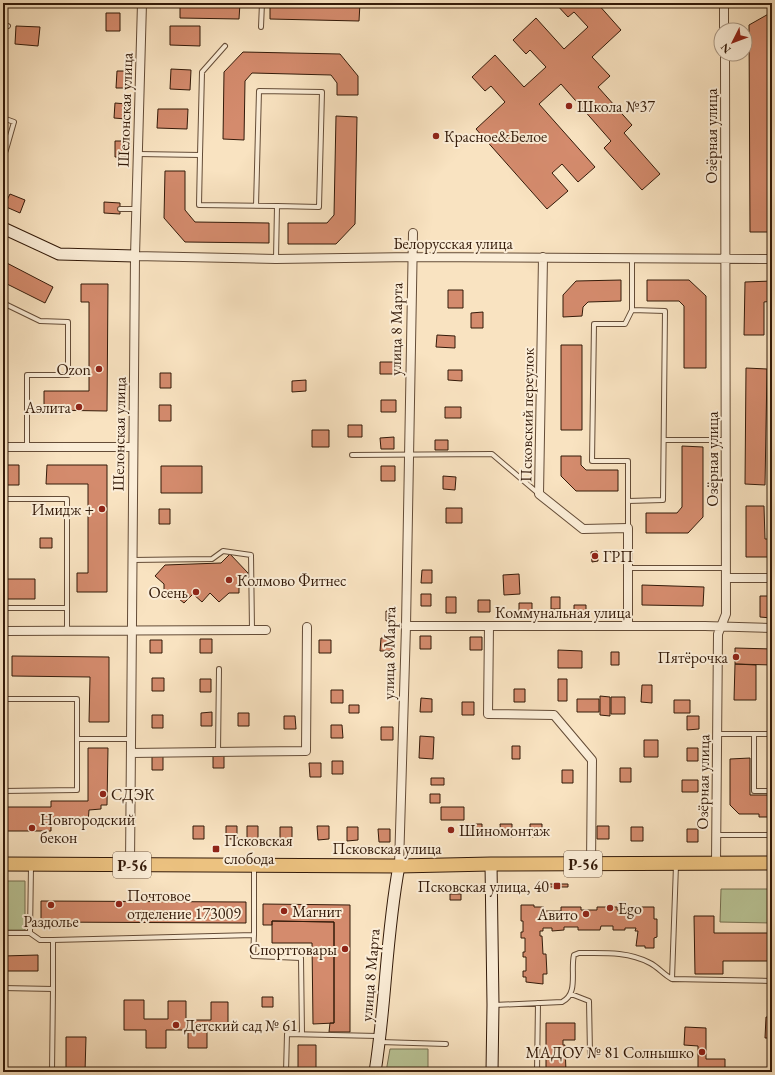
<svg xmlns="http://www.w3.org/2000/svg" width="775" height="1075" viewBox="0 0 775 1075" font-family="'EB Garamond',serif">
  <rect width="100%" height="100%" fill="#f9e3c1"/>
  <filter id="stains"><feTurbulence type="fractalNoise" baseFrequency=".005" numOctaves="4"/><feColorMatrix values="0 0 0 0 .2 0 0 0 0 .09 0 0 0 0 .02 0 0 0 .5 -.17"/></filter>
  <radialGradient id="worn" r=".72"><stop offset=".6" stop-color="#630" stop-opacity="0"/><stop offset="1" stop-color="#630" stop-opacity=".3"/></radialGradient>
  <!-- green -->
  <path fill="#b9c496" stroke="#766f50" d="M3 881H25V930H3Z
    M721 889H772V923L720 922Z
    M390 1049H428V1072H386Z"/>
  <!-- building -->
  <path fill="#d48b6d" stroke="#331a09" d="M180 3H240L239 19 180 18Z
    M270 3H360L359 21 270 19Z
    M555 3H597L621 30 592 57 610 76 598 87 632 125 624 133 660 174 642 190 604 148 611 141 561 84 539 104 595 167 578 182 562 164 552 173 568 191 547 209 476 129 505 102 491 86 485 91 472 77 495 55 524 87 546 67 530 50 526 54 513 40 536 18 564 49 588 27 574 12 568 17Z
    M772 12V232H750L749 25Z
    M106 13H120V31H106Z
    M16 26 40 27 38 46 15 44Z
    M170 26H200V46L170 45Z
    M243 52 340 54 358 76V95H337V83L331 75 252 73 245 81 244 140 223 139 224 72Z
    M171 69 191 70 190 90 170 89Z
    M117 71H128L127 88H116Z
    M115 103 127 104 126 119 114 118Z
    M158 109H188L187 129 157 128Z
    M336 116 357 117 355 224 336 244H288V223H327L334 215Z
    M115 141H126V157H115Z
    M165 171H185V210L195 222 269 223V243L185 242 164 218Z
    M10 194 25 200 20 213 4 206Z
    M104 202 120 203V214L104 213Z
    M3 261 53 287 45 303 3 282Z
    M621 280V301L588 302 583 307 582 316 563 317V295L576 281Z
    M647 280H689L706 296V368H684V306L679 301H647Z
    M772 281V301L764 302V335H744L745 282Z
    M81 284H108L107 411 44 410V391H89V302H81Z
    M448 290H463V308H448Z
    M483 312V328H471V313Z
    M437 335 455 336V348L436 347Z
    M561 345H582V430H561Z
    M380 362H396V374H380Z
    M746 368 767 369 765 485 745 484Z
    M448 370H462V381L448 380Z
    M160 373H171V388H160Z
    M306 380V391L292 392V381Z
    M381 400H396V412H381Z
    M159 405H171V421H159Z
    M445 407H461V418H445Z
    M348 425H362V437H348Z
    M312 430H329V447H312Z
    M394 437V449H381L380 438Z
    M435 440H448V450H435Z
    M682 446 703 447V517L688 533H646V513H677L682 507Z
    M561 456H581V465L586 470H618V491H576L561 476Z
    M3 465H19V485H3Z
    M47 465H107V592H77V573H88V484H46Z
    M161 466H202V493H161Z
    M381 466H395V481H381Z
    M443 476 456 477 455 490 443 489Z
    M746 506H764L765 539H772V557H746Z
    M446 508H462V523H446Z
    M159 509H170V524H159Z
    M40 538H52V548H40Z
    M597 551 598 561 592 562 591 552Z
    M230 554 248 573 239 581V593H229L219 602 210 593 202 602 193 594 184 603 174 595 164 596V584L155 576 165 565 221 563Z
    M422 570H432V583H421Z
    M519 574 520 594 504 595 503 575Z
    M3 579H35V599H3Z
    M642 585 704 587 703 606 642 605Z
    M421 594H431V606H421Z
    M760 596H771V618L760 617Z
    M446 597H456V613H446Z
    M551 597H560V609H551Z
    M478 600H490V612H478Z
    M519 603H532V615H519Z
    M574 605H586V618H574Z
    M386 611H395V621H386Z
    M420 636H431V649H420Z
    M470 637H482V650H470Z
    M381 638H392V651H380Z
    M200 639H212V653H200Z
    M150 640H162V653H150Z
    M319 640H331V653H319Z
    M735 648 772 649V665L735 664Z
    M558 650 582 651V668H558Z
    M611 652H619V665H611Z
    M12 656 109 657V722H89L90 677 12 676Z
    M735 664 756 665V700H734Z
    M152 678H164V691H152Z
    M200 679H211V692H200Z
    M558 679H567V701H558Z
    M642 685H652V703L641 702Z
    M514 689H525V702H514Z
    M331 690H343V703H331Z
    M600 696 610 697V716L600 715Z
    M611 697H625V714H611Z
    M421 698 432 699V712H420Z
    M577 699H599V712H577Z
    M674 700H690V713H674Z
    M462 702H474V715H462Z
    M349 705H359V713H349Z
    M212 712V726H201V713Z
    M238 713H249V726H238Z
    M152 715H163V728H152Z
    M284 716H295L296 729H284Z
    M687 716H699V729L687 730Z
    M331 725H342L343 738H331Z
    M381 727H393V740H381Z
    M420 736 434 737 433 759 419 758Z
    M644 740H658V757H644Z
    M512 746H520V759H512Z
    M88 748H108L107 805H101V809L89 810 88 823H51V831H3V807H51V801H88Z
    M687 748H698V761H687Z
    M213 755H224V768H213Z
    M152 756H163V770H152Z
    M750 758V795H772V817H759V814H739L730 805V759Z
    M332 761H343V774H332Z
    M309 763H321V777H310Z
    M620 768H631V782H620Z
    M562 770H573V783H562Z
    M431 778H444V785H431Z
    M682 780H698V792H682Z
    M430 794H440V803H430Z
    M441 807H464V820H441Z
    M470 824H482V837H470Z
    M500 824H512V837H501Z
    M530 824H542V837H530Z
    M193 826H204V839H193Z
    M226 826H237V839H226Z
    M247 826H258V839H247Z
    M317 826H329V839L318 840Z
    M597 826H609V839H597Z
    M280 827H292V840H280Z
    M347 827H358V840L347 841Z
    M631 827H643V841H631Z
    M378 829H390V842H379Z
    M687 829H698V842H687Z
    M547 884H568V887H547Z
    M450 894H461V900H450Z
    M41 901 246 902V923L41 922Z
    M263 904 350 905V1032H329L330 1023H334V922L272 921V925H263Z
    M521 905H534V907H544V911H561V907H581V910H597V907H617V910H634V907H654V919H657V937L654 938V948H645V946H636L638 931H635L636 928H625V930H613V926H601L600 930H578V927H564V930L552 931V928H543V931H540V936H542L543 954H546L547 974H543V984L526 982V977H523V971H526V957H523V952H525V938H521V932H523V921H521Z
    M694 916H714V933H772V961H723V974H695Z
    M272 921 334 922V1023L313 1024 312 943H272Z
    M38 955V971H3V956Z
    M262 997H273V1007H262Z
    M124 1000H144V1019H168V1001H186V1020H211V1002H228V1029H207V1048H188V1030H166V1048H146V1030H124Z
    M766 1017H772V1038H765Z
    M546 1023H575V1040H563V1045H565L566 1072H546Z
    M685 1027 706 1028V1059H725V1072H698V1046L684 1045Z
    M66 1037H86L85 1072H66Z
    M298 1045H316V1072H298Z"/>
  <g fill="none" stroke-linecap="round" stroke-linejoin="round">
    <defs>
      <path id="lane" d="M3 24 8 26
        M261 27 262 3
        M3 118 14 122 6 150 3 157
        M138 154 200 155 199 205 277 206 276 259
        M200 155 202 72 225 46
        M256 206 259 91 322 92 319 207 277 206
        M120 209H136
        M3 303 40 321 68 322V375H27V447
        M664 440H725
        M352 455 492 454 539 494
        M3 499H67V630
        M628 501V461H592L594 324H625L632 310V259
        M628 528V501L663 500 665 311 632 310
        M132 560 212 559 223 551 251 555 252 630
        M628 568H726
        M3 608H67
        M3 699H77V790L3 791
        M718 734H754V791H772
        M754 734H769L772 731
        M77 739H131
        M218 752 219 669
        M717 835H772
        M676 865 672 979 772 981
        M3 933H30
        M254 935 253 956 301 958 302 1034
        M53 940 254 935V867
        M3 988 53 989V940H40L30 933 31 867
        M571 994 589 1001 590 1053
        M494 1005 562 1002C579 994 570 970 574 955L579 953C602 953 628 951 650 963 658 967 664 975 672 979
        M380 1042 446 1044
        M52 1072 53 989
        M286 1072 287 1034 378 1036
        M537 1072 538 1003"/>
      <path id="street" d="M724 3V30
        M135 256 276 259 413 257 772 259
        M543 257 539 494 583 529 628 528V626
        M3 447H133
        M726 578H772
        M406 626H705L772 628
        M489 626 488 714 554 715 592 760 591 864
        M3 631 266 630
        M131 753 306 751 307 627
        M716 863 718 634 726 614 725 54
        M130 865 135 256 142 3
        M399 866 406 626 413 233"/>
      <path id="secondary" d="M3 228 59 254 135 256
        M491 864 493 1005 492 1072
        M375 1072C386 1004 386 934 399 866"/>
      <path id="primary" d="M3 864 399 866 491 864 772 863"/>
    </defs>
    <!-- lane casing -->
    <use href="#lane" stroke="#644c37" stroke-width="6"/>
    <!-- street casing -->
    <use href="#street" stroke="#644c37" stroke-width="10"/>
    <!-- secondary casing -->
    <use href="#secondary" stroke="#331a09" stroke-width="13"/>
    <!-- primary casing -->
    <use href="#primary" stroke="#331a09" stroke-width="15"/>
    <!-- lane -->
    <use href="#lane" stroke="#fbedd7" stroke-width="4"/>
    <!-- street -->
    <use href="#street" stroke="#fbedd7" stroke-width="8"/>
    <!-- secondary -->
    <use href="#secondary" stroke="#fbedd7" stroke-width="11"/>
    <!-- primary -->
    <use href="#primary" stroke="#ecc280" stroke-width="13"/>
  </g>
  <!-- markers -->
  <g fill="#8f2418" stroke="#fbedd7" stroke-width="1.5">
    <circle cx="569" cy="106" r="4"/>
    <circle cx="436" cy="136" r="4"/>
    <circle cx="99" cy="369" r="4"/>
    <circle cx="79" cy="407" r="4"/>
    <circle cx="102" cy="509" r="4"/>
    <circle cx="595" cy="556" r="4"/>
    <circle cx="229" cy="580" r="4"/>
    <circle cx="196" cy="592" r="4"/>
    <circle cx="736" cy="657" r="4"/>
    <circle cx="103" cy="794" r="4"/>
    <circle cx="32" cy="828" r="4"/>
    <circle cx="451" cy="830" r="4"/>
    <rect x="212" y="845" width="8" height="8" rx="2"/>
    <rect x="553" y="882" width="8" height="8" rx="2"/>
    <circle cx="119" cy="904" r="4"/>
    <circle cx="51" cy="905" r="4"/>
    <circle cx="610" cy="908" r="4"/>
    <circle cx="284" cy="911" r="4"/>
    <circle cx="586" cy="914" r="4"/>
    <circle cx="345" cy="949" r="4"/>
    <circle cx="176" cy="1025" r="4"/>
    <circle cx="702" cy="1052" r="4"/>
  </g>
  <g text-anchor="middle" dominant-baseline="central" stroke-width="4" stroke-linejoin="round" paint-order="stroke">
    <!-- shield labels -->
    <g fill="#fbedd7" stroke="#6f5947" stroke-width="1">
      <rect x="564" y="851" width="38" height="26" rx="3"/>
      <rect x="113" y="852" width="38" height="26" rx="3"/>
    </g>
    <g font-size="15" font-weight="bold" fill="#331a09">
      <text x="583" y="864">Р-56</text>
      <text x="132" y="865">Р-56</text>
    </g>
    <!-- poi labels -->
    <g font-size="16" fill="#331a09" stroke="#fbedd7" text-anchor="start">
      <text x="577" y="106">Школа №37</text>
      <text x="444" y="136">Красное&amp;Белое</text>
      <text x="91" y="369" text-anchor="end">Ozon</text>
      <text x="71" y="407" text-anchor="end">Аэлита</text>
      <text x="94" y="509" text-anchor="end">Имидж +</text>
      <text x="603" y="556">ГРП</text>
      <text x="237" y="580">Колмово Фитнес</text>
      <text x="188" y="592" text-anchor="end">Осень</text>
      <text x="728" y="657" text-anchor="end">Пятёрочка</text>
      <text x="111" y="794">СДЭК</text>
      <text x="40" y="819">Новгородский<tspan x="40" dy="18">бекон</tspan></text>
      <text x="459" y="830">Шиномонтаж</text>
      <text x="224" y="840">Псковская<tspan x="224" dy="18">слобода</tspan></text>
      <text x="549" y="886" text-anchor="end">Псковская улица, 40</text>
      <text x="127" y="895">Почтовое<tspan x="127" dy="18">отделение 173009</tspan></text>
      <text x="618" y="908">Ego</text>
      <text x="292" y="911">Магнит</text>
      <text x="578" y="914" text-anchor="end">Авито</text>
      <text x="51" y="921" text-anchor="middle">Раздолье</text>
      <text x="337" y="949" text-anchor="end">Спорттовары</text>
      <text x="184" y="1025">Детский сад № 61</text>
      <text x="694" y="1052" text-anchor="end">МАДОУ № 81 Солнышко</text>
    </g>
    <!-- street labels -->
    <g font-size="16" fill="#331a09" stroke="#fbedd7">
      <text transform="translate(125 110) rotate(-88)">Шелонская улица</text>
      <text transform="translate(711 136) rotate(-90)">Озёрная улица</text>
      <text x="453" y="243">Белорусская улица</text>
      <text transform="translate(396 329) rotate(-89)">улица 8 Марта</text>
      <text transform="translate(527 415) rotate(-89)">Псковский переулок</text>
      <text transform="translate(119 434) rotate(-89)">Шелонская улица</text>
      <text transform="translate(712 459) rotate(-90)">Озёрная улица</text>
      <text x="563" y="612">Коммунальная улица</text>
      <text transform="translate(389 653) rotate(-89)">улица 8 Марта</text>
      <text transform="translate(703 782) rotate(-89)">Озёрная улица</text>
      <text x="387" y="848">Псковская улица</text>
      <text transform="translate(370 975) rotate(-85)">улица 8 Марта</text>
    </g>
  </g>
  <!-- margin -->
  <rect width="775" height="1075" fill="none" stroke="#f9e3c1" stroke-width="16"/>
  <rect x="4" y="4" width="767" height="1067" fill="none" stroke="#331a09" stroke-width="2"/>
  <rect x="8" y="8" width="759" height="1059" fill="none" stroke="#331a09"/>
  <!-- north arrow -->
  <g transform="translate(733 42) rotate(228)"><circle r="19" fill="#fbedd7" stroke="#ab9985"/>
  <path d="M0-3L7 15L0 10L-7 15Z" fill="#8f2418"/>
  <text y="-6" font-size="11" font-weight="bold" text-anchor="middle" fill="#331a09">N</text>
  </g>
  <rect width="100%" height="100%" filter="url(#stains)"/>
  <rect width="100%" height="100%" fill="url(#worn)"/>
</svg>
